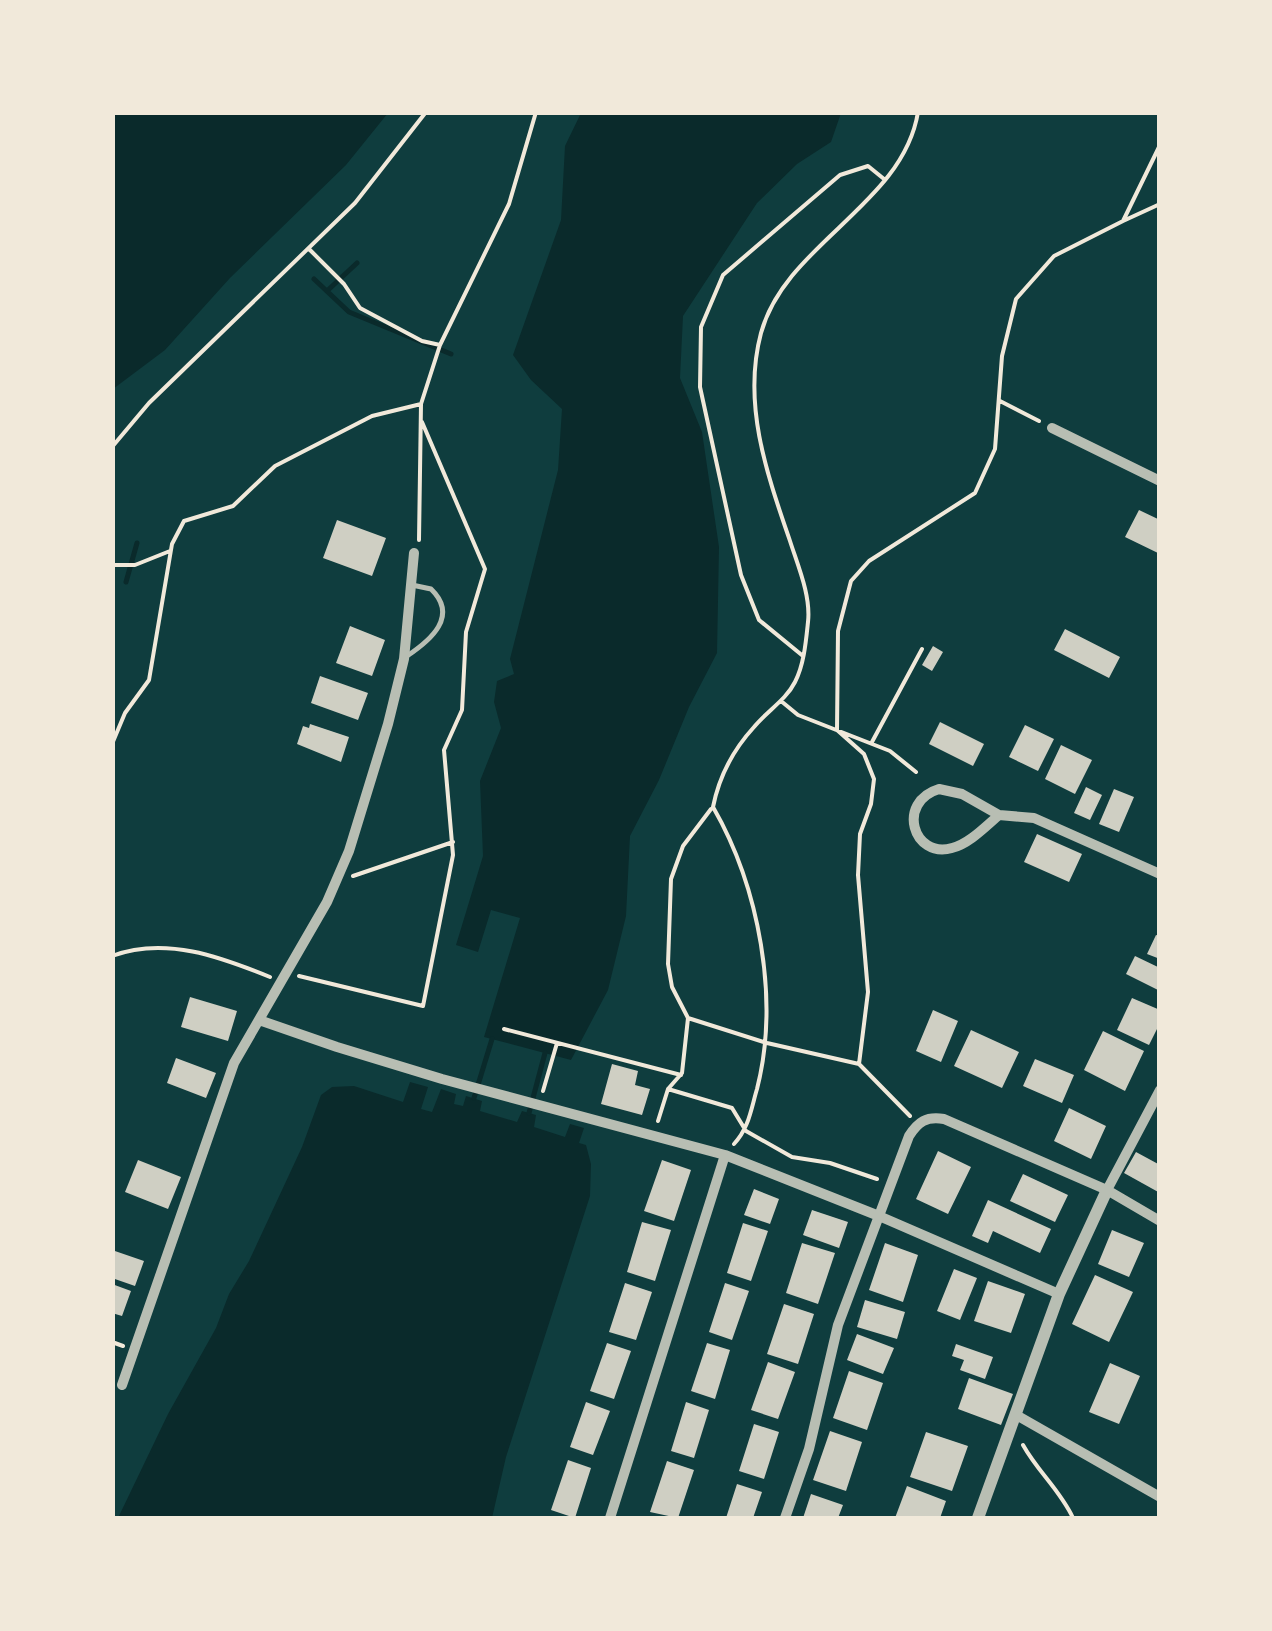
<svg xmlns="http://www.w3.org/2000/svg" width="1272" height="1631" viewBox="0 0 1272 1631" font-family="'Nunito Sans',sans-serif">
  <rect width="100%" height="100%" fill="#0f3d3e"/>
  <!-- water -->
  <path fill="#0a2a2b" d="M113 112 388 113 346 165 230 278 165 350 113 389Z
    M581 113H841L831 142 797 164 757 203 683 316 680 378 702 432 719 547 717 653 689 707 659 780 630 836 626 916 608 990 571 1060 484 1037 520 918 491 910 478 952 456 945 483 856 480 781 501 728 494 702 497 681 514 674 510 659 558 470 562 409 531 380 513 355 561 220 565 146Z
    M410 1082 428 1087 421 1109 432 1112 441 1089 456 1094 454 1104 463 1106 466 1096 482 1101 480 1111 517 1122 522 1111 536 1115 534 1127 565 1137 570 1124 584 1128 579 1143 586 1145 591 1164 590 1196 506 1457 492 1518H118L168 1414 216 1328 229 1294 249 1261 302 1147 321 1095 332 1087 354 1086 403 1102Z"/>
  <g fill="none" stroke-linecap="round" stroke-linejoin="round">
    <!-- stream -->
    <path stroke="#0a2a2b" stroke-width="5" d="M314 279 349 312 451 354
      M327 291 357 263
      M126 582 137 543
      M474 1098 492 1039
      M529 1113 545 1053"/>
  </g>
  <!-- building -->
  <path fill="#cfcfc3" d="M1139 510 1160 520V554L1125 537Z
    M337 520 386 538 372 576 323 558Z
    M350 626 385 640 372 676 336 663Z
    M1065 629 1120 657 1109 678 1054 650Z
    M933 646 943 652 932 671 922 665Z
    M320 676 368 693 358 720 311 703Z
    M940 722 984 744 973 766 929 744Z
    M310 724 349 737 341 762 297 744 303 726 309 728Z
    M1025 725 1054 739 1038 771 1009 757Z
    M1061 745 1092 760 1075 794 1045 779Z
    M1086 787 1102 795 1090 820 1074 813Z
    M1114 789 1134 797 1119 832 1099 824Z
    M1037 834 1082 854 1069 882 1024 862Z
    M1156 935 1160 936V959L1147 954Z
    M1135 956 1160 968V991L1126 974Z
    M190 997 237 1011 228 1041 181 1027Z
    M1132 998 1160 1010V1023L1149 1045 1117 1030Z
    M933 1010 958 1021 941 1062 916 1051Z
    M971 1030 1019 1052 1002 1088 954 1066Z
    M1103 1031 1144 1051 1125 1091 1084 1070Z
    M176 1058 216 1073 206 1098 167 1083Z
    M1035 1059 1074 1075 1062 1103 1023 1086Z
    M612 1064 638 1071 635 1085 650 1089 642 1115 601 1104Z
    M1069 1108 1106 1126 1091 1159 1054 1141Z
    M938 1151 971 1167 948 1214 916 1199Z
    M1136 1152 1160 1165V1193L1124 1173Z
    M138 1160 181 1177 168 1209 125 1192Z
    M662 1160 691 1170 674 1221 644 1211Z
    M1023 1174 1068 1195 1055 1222 1010 1201Z
    M754 1189 779 1199 770 1224 744 1215Z
    M988 1200 1051 1229 1040 1253 993 1231 988 1243 972 1236Z
    M812 1210 848 1222 839 1248 803 1235Z
    M642 1222 671 1230 655 1281 627 1272Z
    M743 1223 768 1231 751 1281 727 1273Z
    M1112 1230 1144 1243 1129 1277 1098 1264Z
    M802 1243 835 1253 818 1304 786 1293Z
    M885 1243 918 1255 903 1302 869 1290Z
    M112 1250 144 1261 135 1286 112 1278Z
    M954 1269 977 1278 960 1320 937 1311Z
    M1095 1275 1133 1292 1109 1342 1072 1324Z
    M988 1281 1025 1294 1011 1333 974 1321Z
    M625 1283 652 1292 636 1340 609 1332Z
    M725 1283 749 1291 732 1340 709 1332Z
    M112 1284 131 1291 122 1316 112 1313Z
    M865 1300 905 1312 897 1339 857 1327Z
    M784 1304 814 1314 798 1364 767 1354Z
    M857 1334 894 1348 883 1374 847 1360Z
    M607 1343 631 1351 614 1399 590 1391Z
    M707 1343 730 1350 715 1399 691 1391Z
    M956 1344 993 1357 985 1379 960 1370 964 1360 952 1356Z
    M768 1362 795 1372 778 1419 751 1410Z
    M1110 1363 1140 1376 1119 1424 1089 1412Z
    M849 1371 883 1383 867 1430 833 1418Z
    M969 1378 1013 1394 1001 1425 958 1409Z
    M586 1402 610 1411 593 1455 570 1447Z
    M686 1402 709 1410 694 1458 671 1451Z
    M754 1424 779 1432 764 1479 739 1471Z
    M830 1431 862 1442 846 1491 813 1480Z
    M926 1432 968 1446 952 1491 910 1477Z
    M568 1460 591 1468 575 1518 551 1510Z
    M667 1461 694 1470 678 1518 650 1512Z
    M737 1484 762 1492 753 1518H726Z
    M907 1486 946 1501 940 1518H895Z
    M811 1494 843 1505 838 1518H803Z"/>
  <g fill="none" stroke-linecap="round" stroke-linejoin="round">
    <!-- path -->
    <path stroke="#f1e9da" stroke-width="4" d="M1123 221 1160 204
      M310 250 344 284 360 308 422 341 440 345
      M1000 401 1039 421
      M112 447 149 403 355 203 426 112
      M419 540 421 404 440 345 509 204 536 112
      M112 565H135L170 551
      M803 656 759 620 741 575 700 387 701 327 723 275 840 175 868 166 884 179
      M781 701 798 715 890 751 916 772
      M872 742 922 649
      M112 744 125 713 149 680 172 544 184 521 233 506 275 466 372 416 421 404
      M353 876 453 842
      M112 956C165 936 221 957 270 977
      M299 976 423 1006 453 855 444 750 462 710 466 632 485 569 422 422
      M688 1018 767 1043 859 1064 910 1116
      M504 1029 681 1075
      M859 1064 868 992 858 875 860 834 871 804 874 779 864 754 837 730 838 631 851 581 869 561 975 493 995 449 1002 356 1016 299 1054 256 1123 221 1160 145
      M668 1089 732 1108 746 1131 792 1157 830 1163 877 1179
      M543 1091 557 1043
      M658 1121 668 1089 682 1073 688 1018 672 987 668 964 671 879 683 846 711 809
      M734 1144C749 1128 751 1109 757 1089 780 999 759 887 713 807 719 777 733 750 754 727 767 711 786 700 795 682 804 665 806 641 808 622 811 596 798 566 790 541 767 474 742 404 761 333 785 244 903 205 918 112
      M112 1342 123 1346
      M1023 1445C1038 1472 1060 1490 1073 1518"/>
    <!-- service -->
    <path stroke="#b8beb3" stroke-width="5" d="M407 656C431 640 459 616 431 589L412 585"/>
    <!-- minor -->
    <path stroke="#b8beb3" stroke-width="10" d="M1052 428 1160 481
      M939 789 962 794 999 815C986 826 969 844 952 848 913 859 896 802 939 789Z
      M999 815 1034 818 1160 874
      M259 1020 337 1047 442 1079 725 1155 879 1216 1059 1294
      M1107 1190 1160 1090
      M122 1385 234 1063 327 902 349 851 388 724 404 659 414 553
      M1018 1416 1160 1497
      M610 1518 725 1155
      M785 1518 809 1449 838 1325 909 1136C918 1122 926 1116 944 1119L1107 1190 1160 1221"/>
    <!-- tertiary -->
    <path stroke="#b8beb3" stroke-width="12" d="M978 1518 1059 1294 1107 1190"/>
  </g>
  <!-- border -->
  <rect width="1272" height="1631" fill="none" stroke="#f1e9da" stroke-width="230"/>
</svg>
